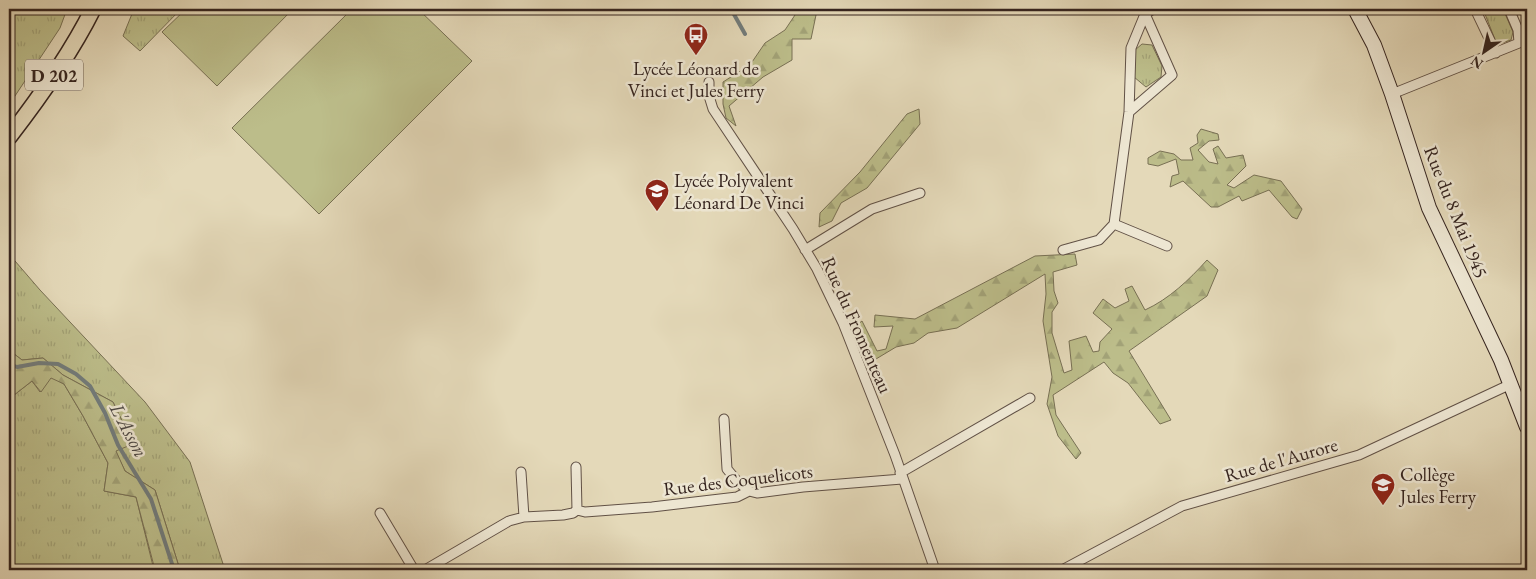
<svg xmlns="http://www.w3.org/2000/svg" width="1536" height="579" viewBox="0 0 1536 579" font-family="'EB Garamond',serif">
  <defs>
    <pattern id="grass-tufts" width="24" height="20" patternUnits="userSpaceOnUse" patternTransform="scale(1.25)"><rect width="24" height="20" fill="#bcbd8a"/><path d="M3 7l-1-3M5 7V3M7 7l1-3M15 17l-1-3M17 17v-4M19 17l1-3" fill="none" stroke="#a2a277"/></pattern>
    <pattern id="forest-firs" width="22" height="20" patternUnits="userSpaceOnUse" patternTransform="scale(1.25)"><rect width="22" height="20" fill="#bcbd8a"/><path d="M5 1l3.5 6h-7zM16 11l3.5 6h-7z" fill="#a2a277"/></pattern>
  </defs>
  <rect width="100%" height="100%" fill="#e4d9b9"/>
  <filter id="stains"><feTurbulence type="fractalNoise" baseFrequency=".004" numOctaves="4"/><feColorMatrix values="0 0 0 0 .2 0 0 0 0 .09 0 0 0 0 .02 0 0 0 .5 -.17"/></filter>
  <radialGradient id="worn" r=".72"><stop offset=".6" stop-color="#630" stop-opacity="0"/><stop offset="1" stop-color="#630" stop-opacity=".3"/></radialGradient>
  <!-- grass -->
  <path fill="url(#grass-tufts)" stroke="#787054" d="M9 9H67L60 28 9 105Z
    M134 9H181L140 51 123 36Z
    M1483 9H1503L1513 32 1511 40 1502 43 1496 42Z
    M1142 44 1152 45 1162 66 1161 77 1146 87 1134 77 1135 50Z
    M9 254 40 290 145 402 190 462 225 570H180L155 490 125 471 115 450 133 444 113 402 63 375 43 358 22 360 9 350Z
    M51 377 64 384 83 416 108 463 104 491 136 497 154 570H9V399L32 381 40 392Z"/>
  <!-- forest -->
  <path fill="url(#forest-firs)" stroke="#787054" d="M799 9H811L816 15 811 39H792V60L763 77 729 106 736 126 726 118 723 104V82L750 65 765 43 785 30Z
    M919 109 920 124 867 188 841 203 832 221 819 227 820 213 860 172 907 114Z
    M1201 129 1218 134 1219 140 1209 141 1198 150 1209 162 1218 164 1213 149 1218 146 1226 158 1243 155 1246 166 1227 185 1234 188 1254 175 1281 181 1302 209 1297 219 1292 217 1269 190 1242 201 1239 196 1218 207H1211L1183 181 1170 187 1172 176 1179 174 1176 159 1158 166 1148 164V158L1160 151 1174 154 1181 160H1193L1190 148 1198 143 1197 135Z
    M1075 254 1077 265 1053 272 1054 291 1058 303 1052 312V333L1064 373 1072 370 1069 341 1086 336 1093 352 1099 351 1100 342 1112 329 1093 313 1103 299 1115 308 1129 301 1125 289 1132 286 1145 310C1169 299 1189 280 1207 260L1218 270 1207 296 1129 351 1171 420 1160 424 1128 383 1113 373 1104 362 1053 395 1056 415 1081 453 1076 459 1058 436 1047 404 1052 377 1043 321 1046 294 1045 274 957 328 928 333 914 343 896 347 876 359 859 348 853 328 862 321 877 351 886 349 893 326 874 327 875 315 915 319 1035 256Z
    M9 350 22 360 43 358 63 375 113 402 133 444 116 451 125 471 155 490 180 570H155L136 497 104 491 108 463 83 416 64 384 51 378 41 392 32 381 9 399Z"/>
  <!-- park -->
  <path fill="#bcbd8a" stroke="#787054" d="M186 9H293L217 86 162 32Z
    M352 9H418L472 61 319 214 232 128Z"/>
  <g fill="none" stroke-linecap="round" stroke-linejoin="round">
    <!-- stream -->
    <path stroke="#727c7c" stroke-width="4" d="M731 9 745 34
      M9 364 17 367 39 363 58 364 76 374 90 386 105 413 118 445 151 499 174 570"/>
    <defs>
      <path id="street" d="M1475 9 1496 53
        M709 82V96L713 109 793 229 817 269 843 323 895 455 935 570
        M1392 94 1519 43 1518 30 1509 9
        M1129 112 1172 75 1145 14
        M1114 224 1167 246
        M805 250 872 209 920 193
        M1063 250 1099 240 1114 224 1129 112 1131 48 1145 14 1153 9
        M724 419 727 469 737 481 749 491
        M576 467 577 510
        M521 472 524 517
        M900 473 1030 398
        M380 513 414 570
        M425 570 509 521 524 517 563 515 573 513 577 510 585 512 652 507 737 497 749 491 757 493 803 487 902 479
        M1062 570 1182 506 1359 455 1511 384"/>
      <path id="secondary" d="M1355 9 1374 45 1392 94 1429 208 1501 360 1527 427"/>
      <path id="primary" d="M9 137C40 97 70 55 93 9"/>
    </defs>
    <!-- street casing -->
    <use href="#street" stroke="#615146" stroke-width="11"/>
    <!-- secondary casing -->
    <use href="#secondary" stroke="#35241f" stroke-width="16"/>
    <!-- primary casing -->
    <use href="#primary" stroke="#35241f" stroke-width="18"/>
    <!-- street -->
    <use href="#street" stroke="#ede6d2" stroke-width="9"/>
    <!-- secondary -->
    <use href="#secondary" stroke="#ede6d2" stroke-width="14"/>
    <!-- primary -->
    <use href="#primary" stroke="#e4d9b9" stroke-width="15"/>
  </g>
  <!-- icons -->
  <defs>
    <symbol id="bus-pin" viewBox="-11 -11 22 30"><path d="M0 17L-7.5 6A9.5 9.5 0 1 1 7.5 6Z" fill="#8f2418" stroke="#ede6d2"/><path d="M-5-6H5V4H4V6H2V4H-2V6H-4V4H-5ZM-3.5-4V0h7V-4ZM-3.5 1.2v1.5H-2V1.2ZM2 1.2v1.5H3.5V1.2Z" fill="#fff"/></symbol>
    <symbol id="school-pin" viewBox="-11 -11 22 30"><path d="M0 17L-7.5 6A9.5 9.5 0 1 1 7.5 6Z" fill="#8f2418" stroke="#ede6d2"/><path d="M0-5L7-2L0 1L-7-2ZM-4 1L0 2.5L4 1V4Q0 6-4 4Z" fill="#fff"/></symbol>
  </defs>
  <g fill-rule="evenodd">
    <use href="#bus-pin" x="682" y="21" width="28" height="38"/>
    <use href="#school-pin" x="643" y="177" width="28" height="38"/>
    <use href="#school-pin" x="1369" y="471" width="28" height="38"/>
  </g>
  <g text-anchor="middle" dominant-baseline="central" stroke-width="5" stroke-linejoin="round" paint-order="stroke">
    <!-- shield labels -->
    <rect fill="#ede6d2" stroke="#6c5e55" stroke-width="1" x="25" y="59.5" width="58" height="31" rx="4"/>
    <g font-size="18" font-weight="bold" fill="#35241f">
      <text x="54" y="75">D 202</text>
    </g>
    <!-- poi labels -->
    <g font-size="19" fill="#35241f" stroke="#ede6d2" text-anchor="start">
      <text x="696" y="68" text-anchor="middle">Lycée Léonard de<tspan x="696" dy="22">Vinci et Jules Ferry</tspan></text>
      <text x="674" y="180">Lycée Polyvalent<tspan x="674" dy="22">Léonard De Vinci</tspan></text>
      <text x="1400" y="474">Collège<tspan x="1400" dy="22">Jules Ferry</tspan></text>
    </g>
    <!-- street labels -->
    <g font-size="19" fill="#35241f" stroke="#ede6d2">
      <text transform="translate(1456 212) rotate(68)">Rue du 8 Mai 1945</text>
      <text transform="translate(857 325) rotate(66)">Rue du Fromenteau</text>
      <text transform="translate(1281 460) rotate(-16)">Rue de l'Aurore</text>
      <text transform="translate(738 480) rotate(-7)">Rue des Coquelicots</text>
    </g>
    <!-- water labels -->
    <g font-size="20" font-style="italic" fill="#4e4946" stroke="#ede6d2">
      <text transform="translate(129 430) rotate(62)">L'Asson</text>
    </g>
  </g>
  <!-- margin -->
  <rect width="1536" height="579" fill="none" stroke="#e4d9b9" stroke-width="30"/>
  <rect x="10" y="10" width="1516" height="559" fill="none" stroke="#35241f" stroke-width="2.5"/>
  <rect x="15" y="15" width="1506" height="549" fill="none" stroke="#35241f"/>
  <!-- north arrow -->
  <g transform="translate(1484 52) rotate(214)" stroke="#ede6d2" stroke-width="4" paint-order="stroke">
  <path d="M0-4L9 19L0 12L-9 19Z" fill="#35241f"/>
  <text y="-8" font-size="14" font-weight="bold" text-anchor="middle" fill="#35241f">N</text>
  </g>
  <rect width="100%" height="100%" filter="url(#stains)"/>
  <rect width="100%" height="100%" fill="url(#worn)"/>
</svg>
